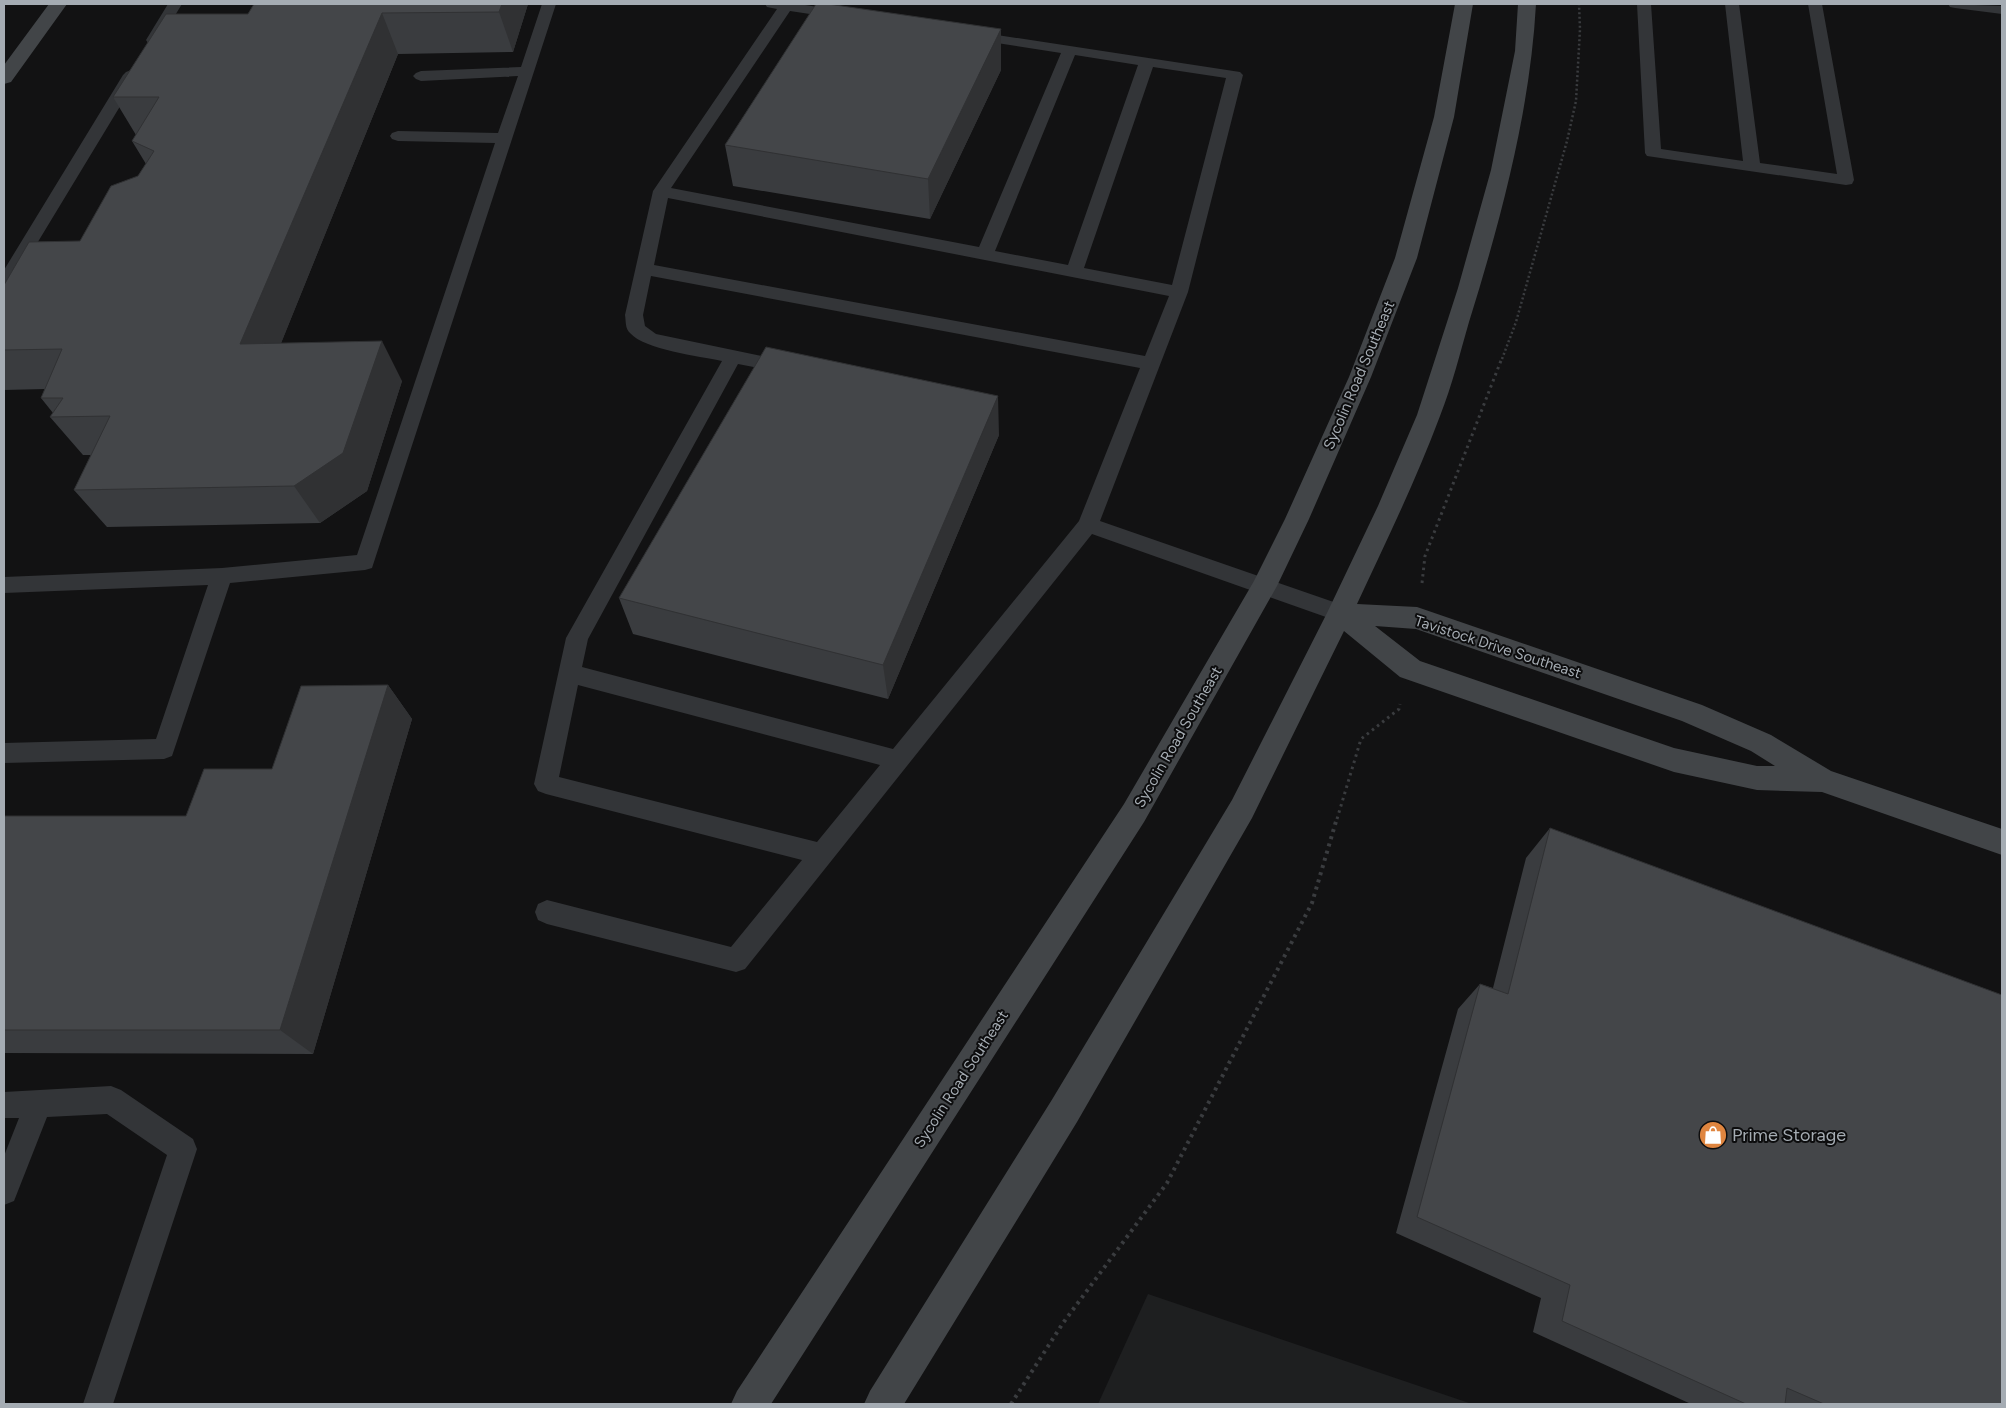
<svg xmlns="http://www.w3.org/2000/svg" width="2006" height="1408" viewBox="0 0 2006 1408" font-family="Figtree,sans-serif">
  <rect width="100%" height="100%" fill="#121213"/>
  <!-- built -->
  <path fill="#1e1f20" d="M1148 1294 1472 1404H1098Z"/>
  <g fill="none" stroke-linecap="round" stroke-linejoin="round">
    <!-- path-far2 -->
    <path stroke="#3a3c3f" stroke-width="2.5" stroke-dasharray="2 2.5" stroke-linecap="butt" d="M1502 359 1516 322 1567 141 1576 101 1580 29 1579 4"/>
    <!-- path-far1 -->
    <path stroke="#3a3c3f" stroke-width="3" stroke-dasharray="2.5 4" stroke-linecap="butt" d="M1422 583 1425 556 1502 358
      M1337 819 1361 739 1399 709 1400 704"/>
    <!-- path -->
    <path stroke="#3a3c3f" stroke-width="4" stroke-dasharray="3 4.5" stroke-linecap="butt" d="M1011 1404 1063 1323 1167 1183 1312 903 1337 818"/>
    <!-- lane -->
    <path fill="#333538" fill-rule="evenodd" d="M168 4H182L158 43H148L146 40Z
      M542 4H556L372 568 365 570 230 583 172 756 164 759 4 763V743L156 739 208 585 4 593V577L222 568 357 555 495 143 398 141 392 139 390 136 392 133 398 131 498 133 518 76 421 81 416 79 413 76 416 73 421 71 521 67Z
      M765 4H799L843 11 848 12 850 15 848 18 843 19 790 11 671 188 979 247 1061 53 971 39 966 38 964 35 966 32 971 31 1240 72 1243 75 1188 292 1100 521 1348 607 1351 613 1348 619 1340 622 1092 534 745 969 736 972 547 924 538 920 535 912 538 904 547 900 731 947 802 860 546 794 538 791 534 784 566 638 722 361C699 356 645 350 630 333 625 329 626 321 625 315L653 191 777 9 767 7ZM1075 55 1138 65 1068 265 995 251ZM1153 67 1226 78 1172 285 1084 268ZM668 198 1169 296 1145 356 654 265ZM651 276 1140 368 1079 521 893 749 582 667 588 639 738 364 786 373 793 372 795 367 793 362 786 361 656 334 645 326 643 315ZM578 685 880 765 817 842 559 777Z
      M1637 4H1651L1661 149 1743 161 1725 4H1739L1760 163 1837 174 1808 4H1822L1854 180 1852 184 1846 185 1647 156 1645 153Z
      M1948 4 2002 6V14L1955 8 1950 7Z
      M131 70 136 72 139 75 10 288 4 290V270L123 75 126 72Z
      M111 1086 121 1090 193 1139 197 1149 113 1404H83L167 1155 107 1114 47 1117 14 1201 4 1205V1156L19 1118H4V1092Z"/>
    <!-- secondary -->
    <path fill="#424548" fill-rule="evenodd" d="M49 4H67L11 82 4 84V65Z
      M1455 4H1473L1454 117 1417 258 1371 377 1309 519 1277 586 1144 822 771 1404H731L737 1391 1124 804 1254 581 1285 519 1349 377 1395 258 1434 117Z
      M1518 4H1536C1530 112 1501 219 1469 322 1460 353 1452 386 1440 416 1416 480 1386 542 1357 604L1417 607 1702 705 1771 735 1831 771 2002 829V855L1822 792 1757 790 1674 772 1400 677 1344 631 1252 818 1077 1122 904 1404H864L870 1391 1053 1098 1232 800 1327 613 1378 506 1417 415 1458 288 1491 170 1515 51ZM1375 626 1416 629 1682 721 1751 751 1775 766H1757L1674 748 1420 661Z"/>
  </g>
  <!-- wall -->
  <path fill="#3a3c3f" d="M254 4H528L513 52 398 54 281 343 402 381 367 491 320 523 107 527 74 490 91 455H83L50 417 53 413 41 398 45 389 4 390V285L80 241 138 176 146 164 132 141 136 135 113 97 248 14Z
    M1001 70 930 219 733 186 725 145Z
    M999 435 888 699 633 634 619 598Z
    M388 685 412 719 313 1054 4 1053V816H186L272 769Z
    M1550 828 2002 1404H1691L1533 1332 1541 1298 1396 1233 1458 1009 1480 984 1493 988 1526 858Z"/>
  <!-- shaded-wall -->
  <path fill="#303133" d="M502 4H528L513 52 499 12Z
    M382 13 398 54 265 383 240 344Z
    M1001 29V70L930 219 928 179Z
    M382 341 402 381 367 491 320 523 294 486Z
    M998 396 999 435 888 699 883 665Z
    M388 685 412 719 313 1054 280 1030Z"/>
  <!-- building -->
  <path fill="#444649" stroke="#303133" d="M254 4H502L499 12 382 13 240 344 382 341 343 453 294 486 74 490 110 416 50 417 63 398H41L62 349 4 350V285L29 242 80 241 111 186 138 176 154 151 132 141 159 97H113L166 14H248Z
    M816 4H828L1001 29 928 179 725 145Z
    M766 347 998 396 883 665 619 598Z
    M388 685 280 1030H4V816H186L204 769H272L301 686Z
    M1550 828 2002 995V1404H1824L1787 1388 1785 1404H1746L1562 1321 1570 1285 1417 1217 1480 984 1508 994Z"/>
  <!-- icons -->
  <defs>
    <symbol id="shop-disc" viewBox="-11 -11 22 22"><circle r="9.5" fill="#df853f" stroke="#0d0d0e"/><path d="M-5-2.5h2.3a2.7 3.5 0 0 1 5.4 0H5L5.5 6h-11ZM-1.5-2.5h3a1.5 2.3 0 0 0-3 0Z" fill="#fff"/></symbol>
  </defs>
  <g fill-rule="evenodd">
    <use href="#shop-disc" x="1697" y="1119" width="32" height="32"/>
  </g>
  <g text-anchor="middle" dominant-baseline="central" stroke-width="4" stroke-linejoin="round" paint-order="stroke">
    <!-- street labels -->
    <g font-size="15" fill="#a5acb3" stroke="#0d0d0e">
      <text transform="translate(1359 375) rotate(-67)">Sycolin Road Southeast</text>
      <text transform="translate(1498 647) rotate(18)">Tavistock Drive Southeast</text>
      <text transform="translate(1178 737) rotate(-60)">Sycolin Road Southeast</text>
      <text transform="translate(961 1079) rotate(-57)">Sycolin Road Southeast</text>
    </g>
    <!-- near-poi labels -->
    <g font-size="18" fill="#a5acb3" stroke="#0d0d0e" text-anchor="start">
      <text x="1732" y="1135">Prime Storage</text>
    </g>
  </g>
  <!-- border -->
  <rect width="2006" height="1408" fill="none" stroke="#a5acb3" stroke-width="10"/>
</svg>
